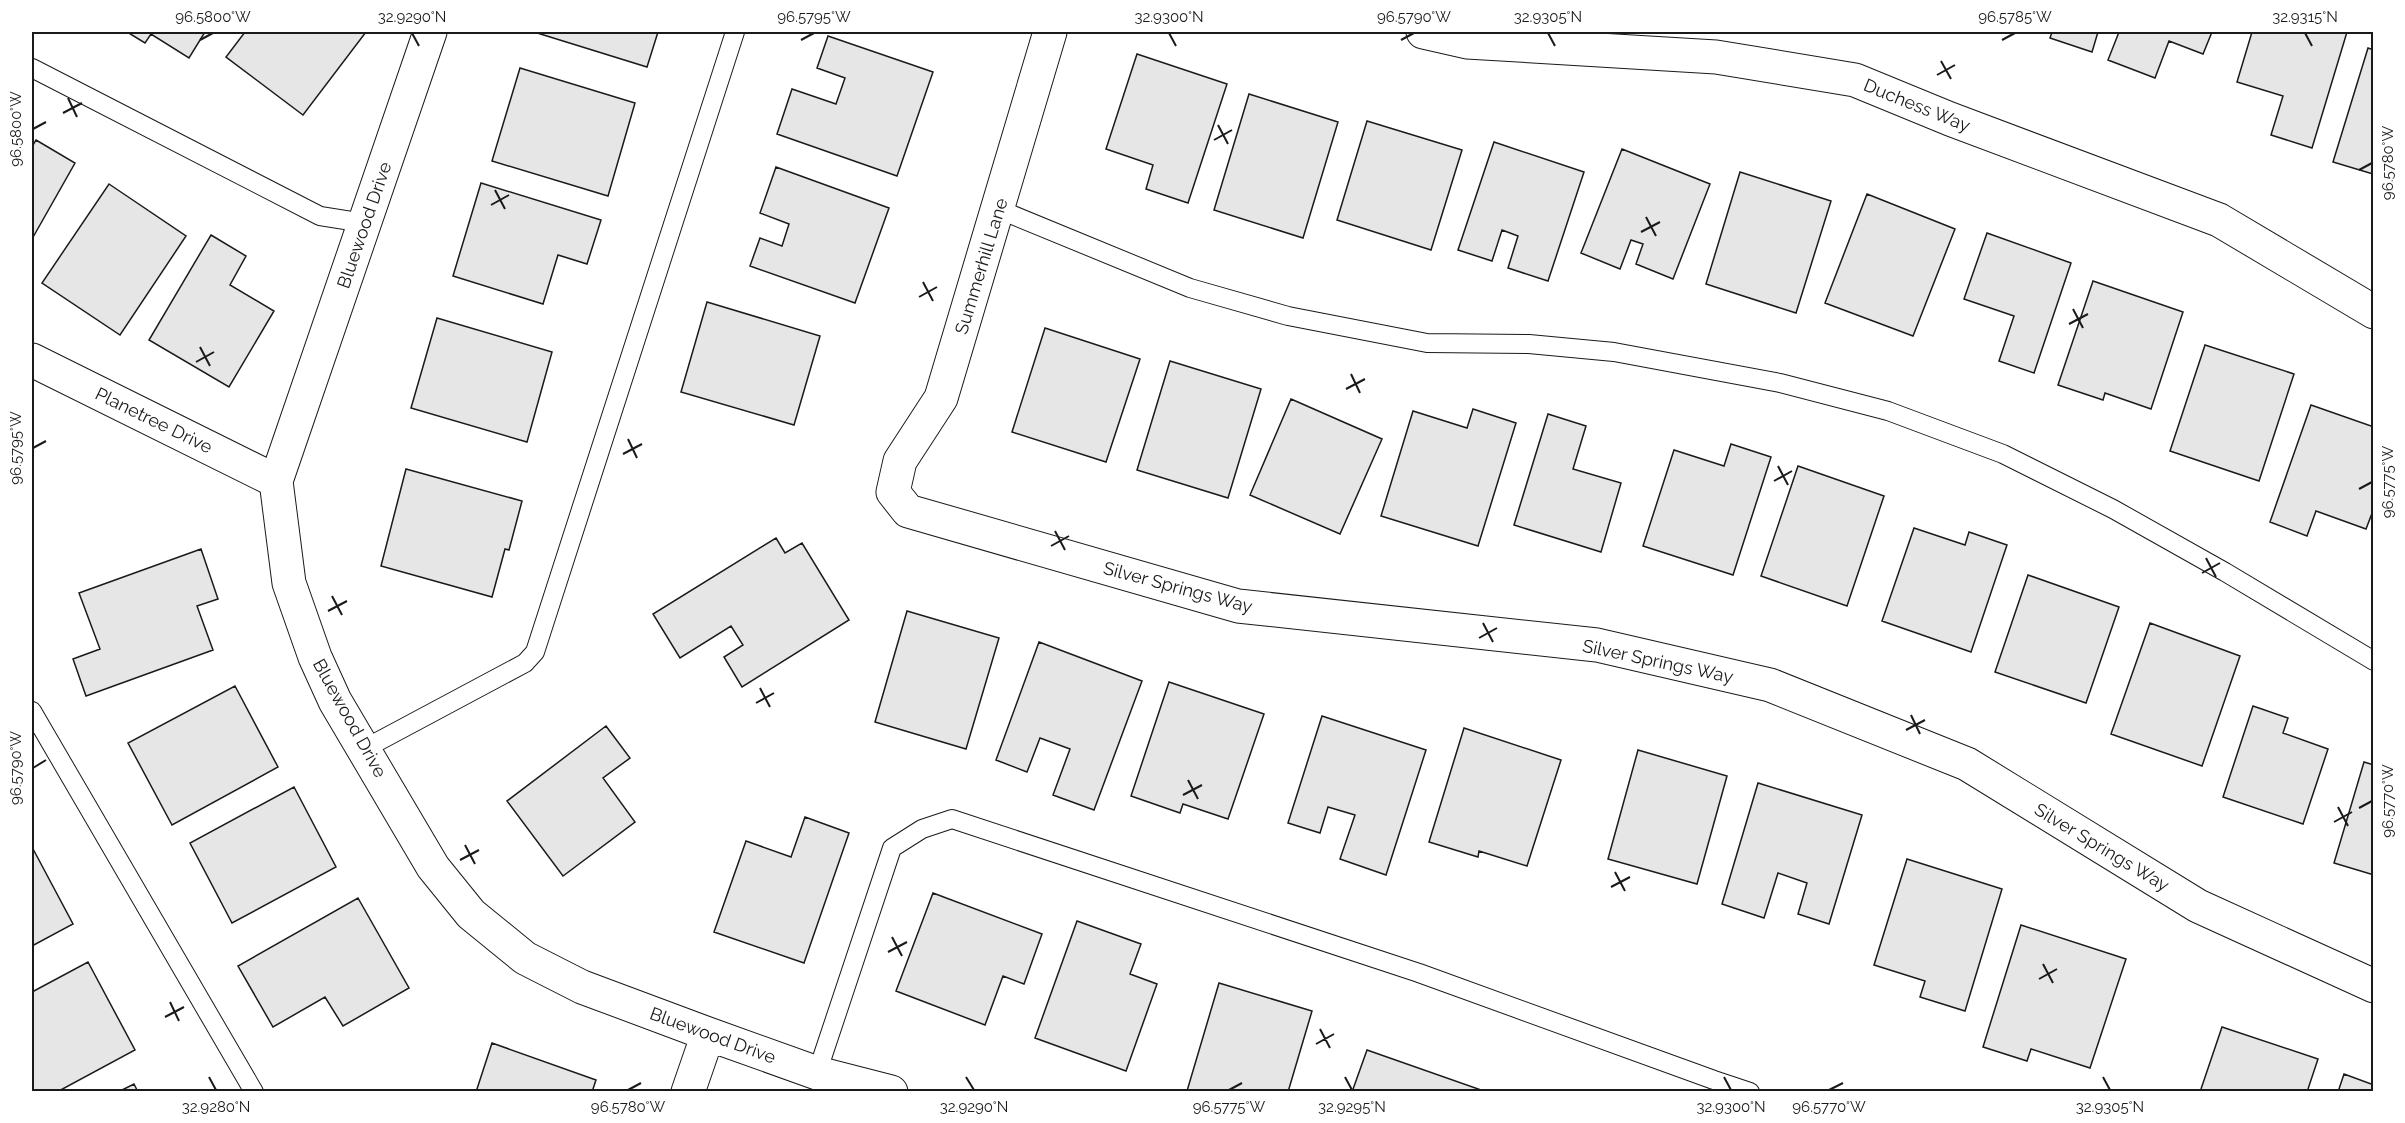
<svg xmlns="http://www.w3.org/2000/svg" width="2405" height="1123" viewBox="0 0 2405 1123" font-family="Raleway,sans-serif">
  <rect width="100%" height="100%" fill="#fff"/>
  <!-- building -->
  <path fill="#e6e6e6" stroke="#1a1a1a" stroke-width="1.5" d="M127 32H205L189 58 151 34 145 43Z
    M245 32H366L303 115 226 57Z
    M534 32H658L647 67Z
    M2052 32H2098L2092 52 2050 38Z
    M2119 32H2212L2203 54 2169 41 2155 78 2108 60Z
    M2252 32H2347L2312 148 2271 135 2283 96 2237 82Z
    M828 36 933 72 897 176 777 134 792 89 836 104 845 78 817 68Z
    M2368 48 2374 50 2373 174 2333 162Z
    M1137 54 1227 84 1188 203 1146 189 1153 165 1106 149Z
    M520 68 635 103 608 196 492 161Z
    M1249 94 1338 122 1303 238 1214 210Z
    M1367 121 1462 150 1431 250 1337 220Z
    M36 140 75 163 32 239V147Z
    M1494 142 1584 172 1548 281 1508 268 1518 236 1502 230 1492 261 1458 250Z
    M1622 149 1710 184 1673 279 1636 264 1643 244 1631 240 1620 269 1581 253Z
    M776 167 889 208 855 303 750 266 760 238 782 246 789 224 760 213Z
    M1740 172 1831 201 1796 313 1706 284Z
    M481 183 601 220 587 264 558 255 543 304 453 276Z
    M109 184 186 236 120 335 42 283Z
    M1867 194 1955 229 1913 336 1825 303Z
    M1987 233 2071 263 2034 373 1999 361 2014 316 1964 299Z
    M211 235 246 256 230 285 274 311 229 387 149 340Z
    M2093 281 2183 312 2151 409 2105 393 2103 400 2058 385Z
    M707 302 820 336 794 425 681 392Z
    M437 318 552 352 527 442 411 408Z
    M1045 328 1140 359 1106 462 1012 432Z
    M2205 345 2294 374 2259 481 2170 451Z
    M1170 361 1261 389 1228 498 1137 470Z
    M1291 399 1382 439 1340 534 1250 495Z
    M2311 405 2374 427V508L2366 529 2316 511 2307 536 2270 522Z
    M1473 409 1516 423 1478 546 1381 516 1413 411 1467 428Z
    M1548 414 1586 426 1573 469 1621 483 1601 552 1514 525Z
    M1731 444 1771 457 1733 575 1643 546 1674 450 1724 466Z
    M1798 466 1884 496 1847 606 1761 576Z
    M406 469 522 501 509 550 505 549 492 597 381 566Z
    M1914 528 1965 545 1969 532 2007 545 1971 652 1882 621Z
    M776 538 785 553 802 543 849 620 742 687 724 657 743 645 731 626 680 658 653 614Z
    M201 549 218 599 197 606 213 650 86 696 73 659 100 649 79 593Z
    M2028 575 2119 607 2086 703 1995 672Z
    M907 611 999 638 966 749 875 722Z
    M2150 623 2240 656 2202 766 2111 734Z
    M1039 642 1142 681 1094 810 1053 795 1070 749 1040 738 1027 772 996 760Z
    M1169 682 1264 714 1228 819 1183 804 1180 813 1131 796Z
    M235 686 278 767 172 825 128 743Z
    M2253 706 2288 718 2283 733 2328 749 2303 824 2223 797Z
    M1322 716 1426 750 1386 875 1340 859 1355 815 1328 807 1320 833 1288 823Z
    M606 726 630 758 603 778 635 822 563 876 507 801Z
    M1464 728 1561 760 1527 866 1479 851 1478 857 1429 842Z
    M1638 750 1727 776 1697 884 1608 859Z
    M2364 762 2374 765V875L2334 863Z
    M1758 783 1862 815 1829 924 1798 914 1807 883 1778 873 1764 918 1722 904Z
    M294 787 336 867 232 923 190 843Z
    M805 817 849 833 804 963 714 932 746 841 791 857Z
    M32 847 73 924 32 946Z
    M1907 859 2002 889 1965 1011 1920 997 1925 981 1874 965Z
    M933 893 1042 934 1024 984 1003 976 985 1025 896 991Z
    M358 898 409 988 343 1026 325 997 273 1027 238 966Z
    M1077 921 1141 944 1130 974 1157 984 1126 1071 1035 1038Z
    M2021 925 2126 959 2090 1068 2031 1049 2027 1061 1983 1047Z
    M88 962 135 1050 57 1092H32V992Z
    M1219 983 1312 1011 1288 1092 1187 1091Z
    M2222 1027 2318 1059 2307 1092H2200Z
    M492 1043 596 1080 592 1092H476Z
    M1367 1050 1484 1091V1092H1352Z
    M2344 1074 2374 1085V1092H2338Z
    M134 1084 138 1092H118Z"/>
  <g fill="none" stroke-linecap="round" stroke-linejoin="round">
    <defs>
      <path id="service" d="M32 68 320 216 364 223
        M998 209 1190 288 1288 316 1427 343 1529 344 1614 352 1780 383 1888 411 2003 454 2113 509 2225 572 2374 661
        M32 711 254 1092
        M364 749 525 663 535 652 735 32
        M817 1073 892 848 922 829 952 819 1419 973 1714 1080 1750 1092"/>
      <path id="minor" d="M430 32 276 481 289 583 315 657 335 701 433 867 471 914 525 958 582 987 708 1034 817 1073 891 1092
        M1050 32 941 398 900 461 893 492 908 511 1238 606 1597 645 1770 685 1967 764 2198 906 2374 986
        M1423 32 1467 42 1716 57 1855 80 1950 119 2219 220 2374 312
        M32 360 276 481
        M688 1092 708 1034"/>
    </defs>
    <!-- service casing -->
    <use href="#service" stroke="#1a1a1a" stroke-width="20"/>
    <!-- minor casing -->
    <use href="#minor" stroke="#1a1a1a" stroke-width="35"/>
    <!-- service -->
    <use href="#service" stroke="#fff" stroke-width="18"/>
    <!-- minor -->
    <use href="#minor" stroke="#fff" stroke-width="33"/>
  </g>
  <!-- ticks -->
  <path fill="none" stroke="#1a1a1a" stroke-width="2" d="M412 33 419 46M1169 33 1176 46M1548 33 1555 46M2305 33 2312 46M200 40 213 33M801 40 814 33M1401 40 1414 33M2002 40 2015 33M1941 61 1951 79M1937 75 1955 65M68 98 77 117M63 113 82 103M1218 125 1228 144M33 129 46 122M1214 140 1232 130M2359 170 2372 163M495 190 505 209M491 205 509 195M1646 217 1656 236M1641 232 1660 222M923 282 933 301M919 297 937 287M2073 309 2083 328M2069 324 2088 314M200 347 210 366M196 362 214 352M1351 374 1360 393M1346 389 1365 379M628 439 637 458M33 448 46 441M623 454 642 444M1778 466 1788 485M1774 481 1792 471M2359 489 2372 482M1055 531 1065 550M1051 546 1069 536M2206 558 2216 577M2202 573 2220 563M332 596 342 615M328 611 347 601M1483 623 1493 642M1479 638 1497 628M760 688 770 707M756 703 774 693M1911 715 1920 734M1906 730 1925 720M33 768 46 760M1188 780 1198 799M1183 795 1202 785M2338 807 2348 826M2359 808 2372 801M2334 822 2352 812M465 845 475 864M460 860 479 850M1615 872 1625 891M1611 887 1630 877M892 937 902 956M888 952 907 942M2043 964 2053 983M2039 979 2057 969M170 1002 179 1021M165 1017 184 1007M1320 1029 1330 1048M1316 1044 1334 1034M209 1077 216 1090M966 1077 974 1090M1345 1077 1352 1090M1724 1077 1731 1090M2103 1077 2110 1090M628 1090 641 1083M1229 1090 1242 1083M1829 1090 1843 1083"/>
  <g text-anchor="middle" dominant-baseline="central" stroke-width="4.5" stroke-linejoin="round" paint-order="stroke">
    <!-- street labels -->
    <g font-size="18" fill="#1a1a1a" stroke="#fff">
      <text transform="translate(1917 105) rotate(22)">Duchess Way</text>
      <text transform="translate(364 225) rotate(-71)">Bluewood Drive</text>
      <text transform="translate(981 266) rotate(-73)">Summerhill Lane</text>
      <text transform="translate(154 420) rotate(26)">Planetree Drive</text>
      <text transform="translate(1178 587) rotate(15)">Silver Springs Way</text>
      <text transform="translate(1658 661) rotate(12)">Silver Springs Way</text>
      <text transform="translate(350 718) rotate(61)">Bluewood Drive</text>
      <text transform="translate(2102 847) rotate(31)">Silver Springs Way</text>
      <text transform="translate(713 1035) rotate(20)">Bluewood Drive</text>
    </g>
  </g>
  <!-- border -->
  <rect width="2405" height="1123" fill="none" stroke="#ffffff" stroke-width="66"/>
  <rect x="33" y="33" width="2339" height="1057" fill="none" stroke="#1a1a1a" stroke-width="2"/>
  <g font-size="15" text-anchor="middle" fill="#1a1a1a">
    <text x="213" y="22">96.5800°W</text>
    <text x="412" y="22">32.9290°N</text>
    <text x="814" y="22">96.5795°W</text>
    <text x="1169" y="22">32.9300°N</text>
    <text x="1414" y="22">96.5790°W</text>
    <text x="1548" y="22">32.9305°N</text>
    <text x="2015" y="22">96.5785°W</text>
    <text x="2305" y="22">32.9315°N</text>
    <text transform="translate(16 129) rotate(-90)" y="5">96.5800°W</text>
    <text transform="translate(2388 163) rotate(-90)" y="5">96.5780°W</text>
    <text transform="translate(16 448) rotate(-90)" y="5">96.5795°W</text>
    <text transform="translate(2388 482) rotate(-90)" y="5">96.5775°W</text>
    <text transform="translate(16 768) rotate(-90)" y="5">96.5790°W</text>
    <text transform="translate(2388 801) rotate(-90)" y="5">96.5770°W</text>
    <text x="216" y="1112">32.9280°N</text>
    <text x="628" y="1112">96.5780°W</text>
    <text x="974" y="1112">32.9290°N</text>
    <text x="1229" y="1112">96.5775°W</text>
    <text x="1352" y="1112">32.9295°N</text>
    <text x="1731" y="1112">32.9300°N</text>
    <text x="1829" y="1112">96.5770°W</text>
    <text x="2110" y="1112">32.9305°N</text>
  </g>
</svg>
